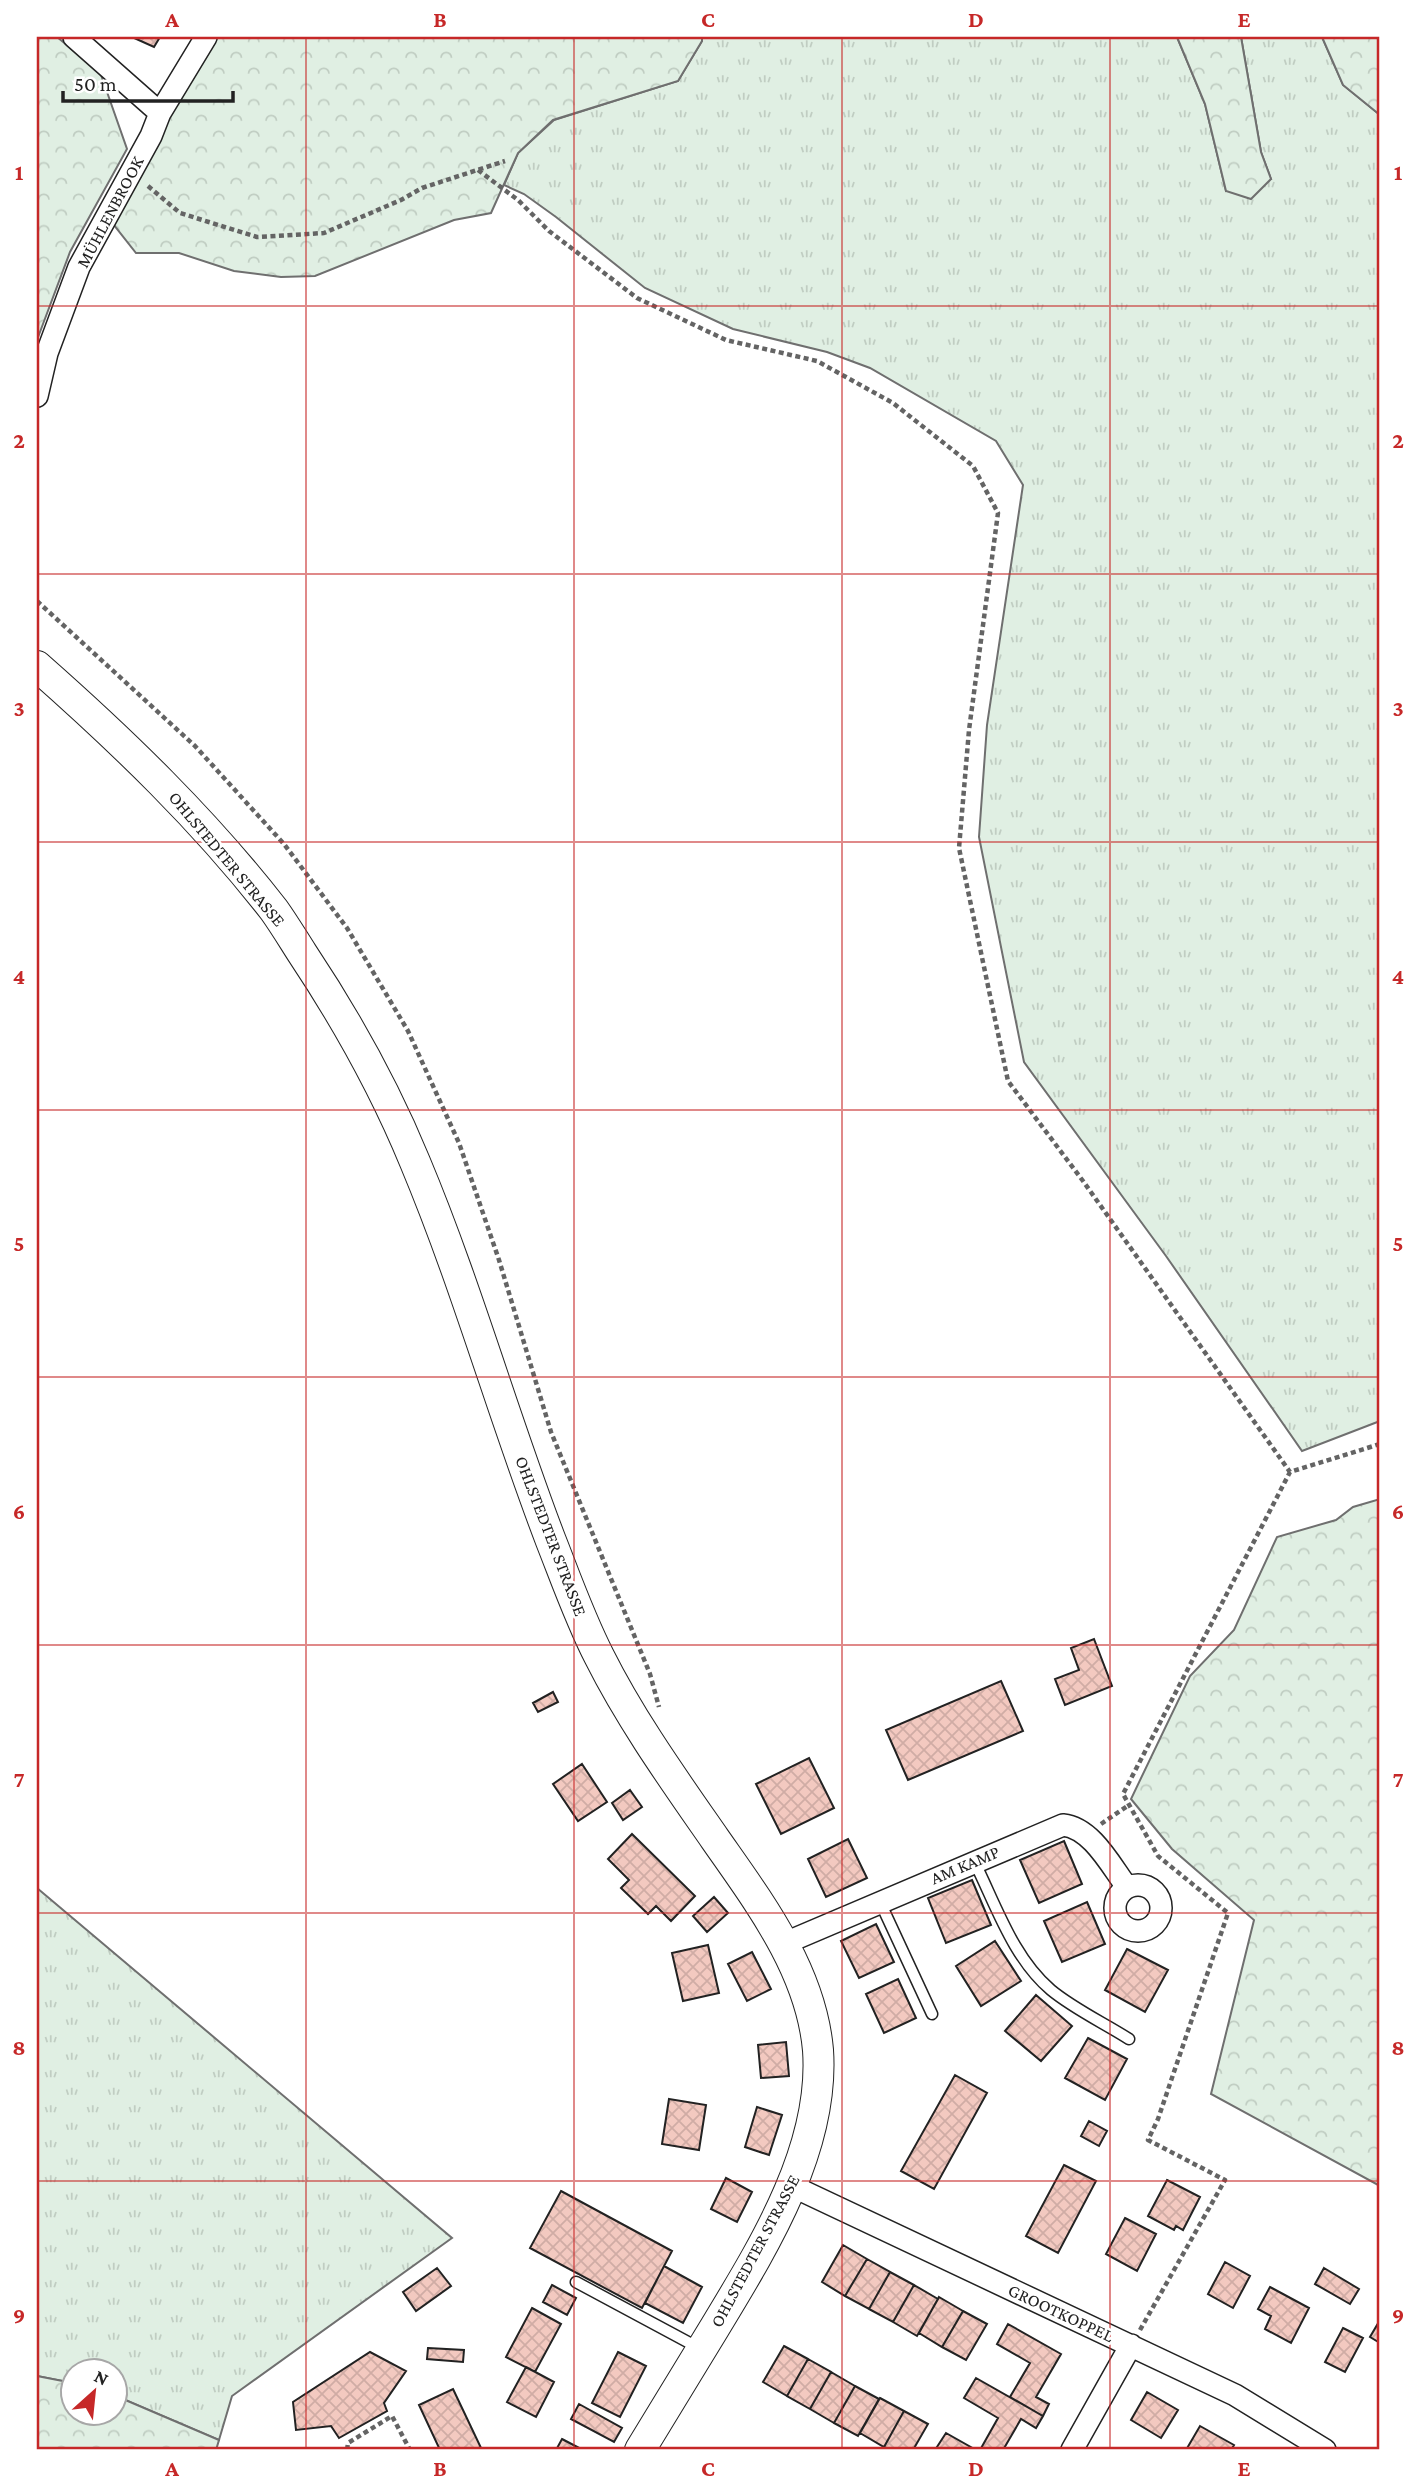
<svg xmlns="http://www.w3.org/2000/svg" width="1417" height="2487" viewBox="0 0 1417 2487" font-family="'Crimson Pro',serif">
  <defs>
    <pattern id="grass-tufts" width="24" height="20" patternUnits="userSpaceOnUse" patternTransform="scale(1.75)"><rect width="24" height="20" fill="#e0efe3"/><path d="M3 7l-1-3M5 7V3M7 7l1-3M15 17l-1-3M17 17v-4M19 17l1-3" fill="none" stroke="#c0cdc2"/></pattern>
    <pattern id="forest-crowns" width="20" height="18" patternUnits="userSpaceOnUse" patternTransform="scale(1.75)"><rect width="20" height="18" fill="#e0efe3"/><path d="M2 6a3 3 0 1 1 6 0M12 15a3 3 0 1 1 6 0" fill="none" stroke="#c0cdc2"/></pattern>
    <pattern id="building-cross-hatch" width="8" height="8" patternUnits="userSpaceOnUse" patternTransform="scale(1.75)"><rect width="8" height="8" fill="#f3c9c0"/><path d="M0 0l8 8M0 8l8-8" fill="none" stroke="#d0aca5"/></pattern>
  </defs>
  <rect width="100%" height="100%" fill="#fff"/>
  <!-- grass -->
  <path fill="url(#grass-tufts)" stroke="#6f6f6f" stroke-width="2" d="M702 37H1177L1205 104 1226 191 1271 179 1261 152 1241 37H1322L1343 85 1380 115V1421L1302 1451 1166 1256 1024 1062 979 837 987 725 1023 485 996 441 870 368 827 352 733 329 645 288 556 217 524 194 504 185 518 153 554 120 678 81 702 41Z
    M37 1888 452 2238 232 2396 219 2440 116 2396V2372H74L73 2383 37 2376Z"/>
  <!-- forest -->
  <path fill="url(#forest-crowns)" stroke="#6f6f6f" stroke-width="2" d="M37 37H57L100 72 127 149 70 252 37 340Z
    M205 37H702V41L678 81 553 120 518 153 491 213 454 220 315 276 281 277 234 271 179 253H136L114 225Z
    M1177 37H1241L1261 152 1271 179 1251 199 1226 191 1205 104Z
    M1322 37H1380V115L1343 85Z
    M1380 1499V2186L1211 2094 1254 1920 1172 1849 1131 1799 1190 1676 1234 1630 1277 1537 1336 1520 1353 1507Z
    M37 2376 73 2383 74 2414H116V2396L219 2440 216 2450H37Z"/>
  <!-- building -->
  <path fill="url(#building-cross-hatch)" stroke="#222" stroke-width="2" d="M132 37H160L154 47Z
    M1094 1639 1112 1686 1065 1705 1055 1679 1079 1670 1071 1648Z
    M1001 1681 1023 1731 908 1780 886 1730Z
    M553 1692 558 1702 538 1712 533 1703Z
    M809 1758 834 1808 781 1834 756 1784Z
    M582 1764 607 1802 578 1821 553 1784Z
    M630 1790 642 1807 623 1820 612 1803Z
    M632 1834 695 1896 671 1921 656 1906 648 1914 621 1888 629 1880 608 1859Z
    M848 1839 867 1878 826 1897 808 1859Z
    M1064 1841 1082 1884 1039 1903 1020 1860Z
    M972 1880 991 1925 946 1943 928 1898Z
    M714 1897 728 1913 707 1932 693 1916Z
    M1087 1902 1105 1944 1062 1962 1044 1921Z
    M876 1924 894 1962 859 1978 841 1941Z
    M995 1941 1021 1981 981 2006 956 1966Z
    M708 1945 719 1993 683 2001 672 1953Z
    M1127 1949 1168 1970 1145 2012 1105 1990Z
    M752 1952 771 1989 747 2001 728 1964Z
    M898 1979 916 2018 884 2033 866 1994Z
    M1036 1995 1072 2026 1041 2061 1005 2031Z
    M1088 2038 1127 2059 1105 2100 1065 2078Z
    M786 2042 789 2076 761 2078 758 2045Z
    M955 2075 987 2093 934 2189 901 2171Z
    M669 2099 706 2105 699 2150 662 2144Z
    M757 2107 782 2115 769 2155 745 2147Z
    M1089 2121 1107 2131 1099 2146 1081 2136Z
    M1064 2165 1096 2181 1058 2253 1026 2236Z
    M726 2178 752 2192 737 2222 711 2209Z
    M1167 2180 1200 2197 1183 2230 1176 2226 1174 2230 1148 2216Z
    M561 2191 672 2251 642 2308 530 2248Z
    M1125 2218 1156 2234 1137 2271 1106 2254Z
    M843 2245 867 2259 845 2296 822 2282Z
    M867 2259 890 2272 869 2309 845 2296Z
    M1225 2262 1250 2276 1233 2308 1208 2294Z
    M664 2266 702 2287 683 2323 645 2303Z
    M437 2268 451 2286 416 2311 403 2292Z
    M1324 2268 1359 2289 1350 2304 1315 2284Z
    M890 2272 914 2285 893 2322 869 2309Z
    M552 2285 576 2298 567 2315 543 2302Z
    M914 2285 938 2299 917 2336 893 2322Z
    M1270 2287 1309 2308 1291 2343 1265 2329 1271 2316 1258 2309Z
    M939 2297 963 2311 942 2347 919 2333Z
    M532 2308 561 2324 535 2372 506 2357Z
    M963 2311 987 2324 966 2360 942 2347Z
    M1380 2320V2343L1370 2337Z
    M1008 2324 1061 2354 1036 2397 1049 2404 1043 2416 1010 2397 1030 2363 997 2344Z
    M1343 2328 1363 2338 1345 2372 1325 2362Z
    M784 2346 808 2359 787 2396 763 2382Z
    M428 2348 464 2350 463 2362 427 2359Z
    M370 2352 406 2371 384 2403 387 2411 339 2438 331 2426 296 2430 293 2402Z
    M618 2352 646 2366 620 2417 592 2403Z
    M808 2359 831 2372 810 2409 787 2396Z
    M526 2367 554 2382 536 2417 507 2402Z
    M831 2372 855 2386 834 2423 810 2409Z
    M976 2378 1043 2416 1036 2428 1021 2419 1003 2450H980L998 2418 964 2398Z
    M855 2386 879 2399 858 2436 834 2423Z
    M453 2389 482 2450H440L419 2405Z
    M1147 2392 1178 2410 1161 2438 1131 2420Z
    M880 2398 904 2411 884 2447 860 2433Z
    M579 2404 622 2428 614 2442 571 2419Z
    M904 2411 928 2424 913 2450H890L884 2447Z
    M1200 2426 1234 2445 1231 2450H1186Z
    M946 2433 976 2450H935Z
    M562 2439 583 2450H556Z"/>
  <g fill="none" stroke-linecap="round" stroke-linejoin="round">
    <defs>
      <path id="lane" d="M974 1861C996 1905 1013 1958 1051 1990 1074 2009 1104 2023 1129 2039
        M880 1902 932 2014
        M576 2282 699 2348"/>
      <path id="street" d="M74 37 160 113
        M37 396 47 353 79 267 151 136 160 113 206 37
        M1115 1908a23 23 0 1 1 46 0a23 23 0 1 1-46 0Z
        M783 1944 1063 1825C1092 1828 1111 1866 1127 1887
        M792 2186 1235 2395 1325 2450
        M1072 2450 1131 2345"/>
      <path id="secondary" d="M37 666C122 741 204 820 274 910 284 924 293 939 302 953 346 1019 385 1089 415 1162 467 1286 503 1416 551 1541 566 1579 580 1619 599 1656 631 1720 674 1780 715 1839 759 1902 811 1970 818 2050 825 2148 764 2246 715 2327 690 2368 665 2409 640 2450"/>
    </defs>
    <!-- lane casing -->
    <use href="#lane" stroke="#222" stroke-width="13"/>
    <!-- street casing -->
    <use href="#street" stroke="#222" stroke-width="24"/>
    <!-- secondary casing -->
    <use href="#secondary" stroke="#222" stroke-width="32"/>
    <!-- path -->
    <path stroke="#646464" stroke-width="4.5" stroke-dasharray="5 3.5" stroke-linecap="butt" d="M478 170 518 200 549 231 637 298 726 340 817 361 893 403 973 466 998 513 969 730 959 848 1008 1081 1083 1181 1290 1472 1380 1444
      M148 186 180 213 257 237 324 233 401 200 422 188 505 161
      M37 601 195 746 284 844 347 928 408 1031 459 1143 499 1260 551 1432 650 1674 659 1707
      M1101 1824 1129 1805
      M1140 2330 1225 2180 1148 2140 1158 2119 1228 1913 1158 1856 1123 1794 1290 1472
      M347 2450 348 2443 392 2416 410 2450"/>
    <!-- lane -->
    <use href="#lane" stroke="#fff" stroke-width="10"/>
    <!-- street -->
    <use href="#street" stroke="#fff" stroke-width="21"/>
    <!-- secondary -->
    <use href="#secondary" stroke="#fff" stroke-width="30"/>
  </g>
  <!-- grid -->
  <path fill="none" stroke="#c62828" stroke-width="2" stroke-opacity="0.55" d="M306 37V2450M574 37V2450M842 37V2450M1110 37V2450M37 306H1380M37 574H1380M37 842H1380M37 1110H1380M37 1377H1380M37 1645H1380M37 1913H1380M37 2181H1380"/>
  <g text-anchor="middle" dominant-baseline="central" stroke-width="5" stroke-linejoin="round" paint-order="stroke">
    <!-- street labels -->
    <g font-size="18" fill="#222" stroke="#fff">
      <text transform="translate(110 212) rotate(-62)">MÜHLENBROOK</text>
      <text transform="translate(227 859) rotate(50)">OHLSTEDTER STRASSE</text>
      <text transform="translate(551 1536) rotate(69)">OHLSTEDTER STRASSE</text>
      <text transform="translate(965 1865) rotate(-23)">AM KAMP</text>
      <text transform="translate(755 2251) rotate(-62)">OHLSTEDTER STRASSE</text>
      <text transform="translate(1061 2313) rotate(25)">GROOTKOPPEL</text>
    </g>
  </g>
  <!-- border -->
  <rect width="1417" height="2487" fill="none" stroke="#ffffff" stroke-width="77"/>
  <!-- north arrow -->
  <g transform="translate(94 2392) rotate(27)"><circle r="33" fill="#ffffff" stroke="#a7a7a7" stroke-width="2"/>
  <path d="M0-5L12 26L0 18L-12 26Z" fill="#c62828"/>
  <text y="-10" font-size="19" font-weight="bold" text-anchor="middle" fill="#222222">N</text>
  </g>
  <!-- scale -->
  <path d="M63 91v10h170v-10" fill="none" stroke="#222222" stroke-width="3.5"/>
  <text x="74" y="91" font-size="21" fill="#222222" stroke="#ffffff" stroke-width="5" paint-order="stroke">50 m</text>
  <rect x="38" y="38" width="1340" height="2410" fill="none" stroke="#c62828" stroke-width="2.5"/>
  <g font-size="23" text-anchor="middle" font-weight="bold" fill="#c62828">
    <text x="172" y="27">A</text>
    <text x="440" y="27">B</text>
    <text x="708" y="27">C</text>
    <text x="976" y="27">D</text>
    <text x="1244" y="27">E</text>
    <text x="19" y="180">1</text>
    <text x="1398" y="180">1</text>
    <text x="19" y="448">2</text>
    <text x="1398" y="448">2</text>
    <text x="19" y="716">3</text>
    <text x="1398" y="716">3</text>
    <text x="19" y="984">4</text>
    <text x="1398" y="984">4</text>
    <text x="19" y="1251">5</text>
    <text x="1398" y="1251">5</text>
    <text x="19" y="1519">6</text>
    <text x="1398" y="1519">6</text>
    <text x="19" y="1787">7</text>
    <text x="1398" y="1787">7</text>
    <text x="19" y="2055">8</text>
    <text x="1398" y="2055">8</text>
    <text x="19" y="2323">9</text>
    <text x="1398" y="2323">9</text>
    <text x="172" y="2476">A</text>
    <text x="440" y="2476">B</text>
    <text x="708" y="2476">C</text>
    <text x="976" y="2476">D</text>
    <text x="1244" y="2476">E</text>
  </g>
</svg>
